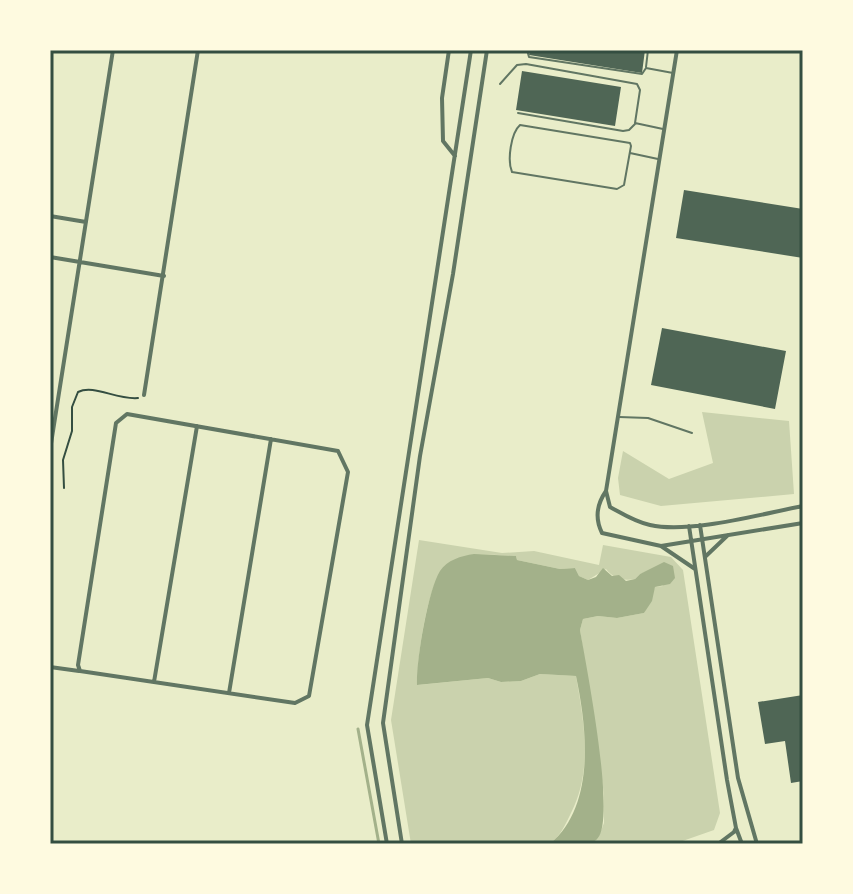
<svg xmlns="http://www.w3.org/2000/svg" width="853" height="894" viewBox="0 0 853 894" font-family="Karla,sans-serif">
  <rect width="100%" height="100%" fill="#e9edc9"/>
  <!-- green -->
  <path fill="#cad2ad" d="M702 412 789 421 794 494 661 506 620 495 618 478 623 451 669 479 713 463Z
    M419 540 502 553 534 551 599 565 603 545 671 557 683 570 720 813 714 830 674 844H591L598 838 604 823V794L580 630 583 619 598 616 617 618 644 613 655 587 663 586 651 570 640 574 635 579C623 581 614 579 606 569L588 580 579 576 575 568 560 569 517 560 516 556C493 555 467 551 448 564 428 576 416 662 418 685L488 678 501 682 521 681 540 674 576 676C584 722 593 770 571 813 565 825 561 835 550 844H411L391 720Z"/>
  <!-- water -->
  <path fill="#a3b18a" d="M474 554 516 556 517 560 560 569 575 568 579 576 588 580 596 577 603 568 612 576 619 575 626 581 635 579 640 574 664 562 673 566 675 578 670 584 655 587 652 601 644 613 617 618 598 616 583 619 580 630C586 665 616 815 598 838 590 849 563 844 550 844 596 805 587 729 576 676L540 674 521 681 501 682 488 678 417 685C416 661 428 590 440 571 447 560 461 556 474 554Z"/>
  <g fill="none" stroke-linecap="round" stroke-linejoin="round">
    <!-- stream -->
    <path stroke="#a3b18a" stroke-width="3" d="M358 729 379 844"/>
  </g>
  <!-- building -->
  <path fill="#4f6655" d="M530 50H645L642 73 529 55Z
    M522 71 621 87 615 126 516 110Z
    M684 190 803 209V258L676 238Z
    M662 328 786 351 775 409 651 385Z
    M803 695V781L791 783 785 741 765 744 758 702Z"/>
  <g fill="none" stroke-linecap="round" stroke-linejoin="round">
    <!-- path -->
    <path stroke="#344e41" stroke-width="2" d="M64 488 63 460 72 431V407L78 392C94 384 116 400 138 398"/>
    <!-- service -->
    <path stroke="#617663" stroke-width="2" d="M527 50 529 57 642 74 646 68 673 73
      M646 67 648 50
      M500 84 517 65 526 64 637 84 640 90 635 123 663 129
      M518 113 623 131 629 130 635 124
      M520 125 630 143 631 146 624 185 617 189 512 172C507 160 511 133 520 125Z
      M630 153 658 159
      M619 417 648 418 692 433"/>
    <!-- minor -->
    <path stroke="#617663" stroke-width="4" d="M449 50 442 98 443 141 455 156
      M677 50 606 491C597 504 595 519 602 533L661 546 803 523
      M50 216 86 222
      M50 257 164 276
      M144 395 198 50
      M127 414 338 451 348 472 309 696 295 703 80 671 78 665 116 423Z
      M50 450 113 50
      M606 491 610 507C623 514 635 522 650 525 690 534 761 514 803 506
      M700 525 738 778 757 844
      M689 526 727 780 736 828 742 844
      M661 546 695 569
      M706 556 728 535
      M50 667 79 671
      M154 682 197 426
      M229 693 271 439
      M387 844 367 725 471 50
      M402 844 383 723 420 456 453 274 487 50
      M718 844 734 832 736 828"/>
  </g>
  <!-- border -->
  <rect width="853" height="894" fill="none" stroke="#fefae0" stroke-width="104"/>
  <rect x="52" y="52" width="749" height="790" fill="none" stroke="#344e41" stroke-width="3"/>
</svg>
